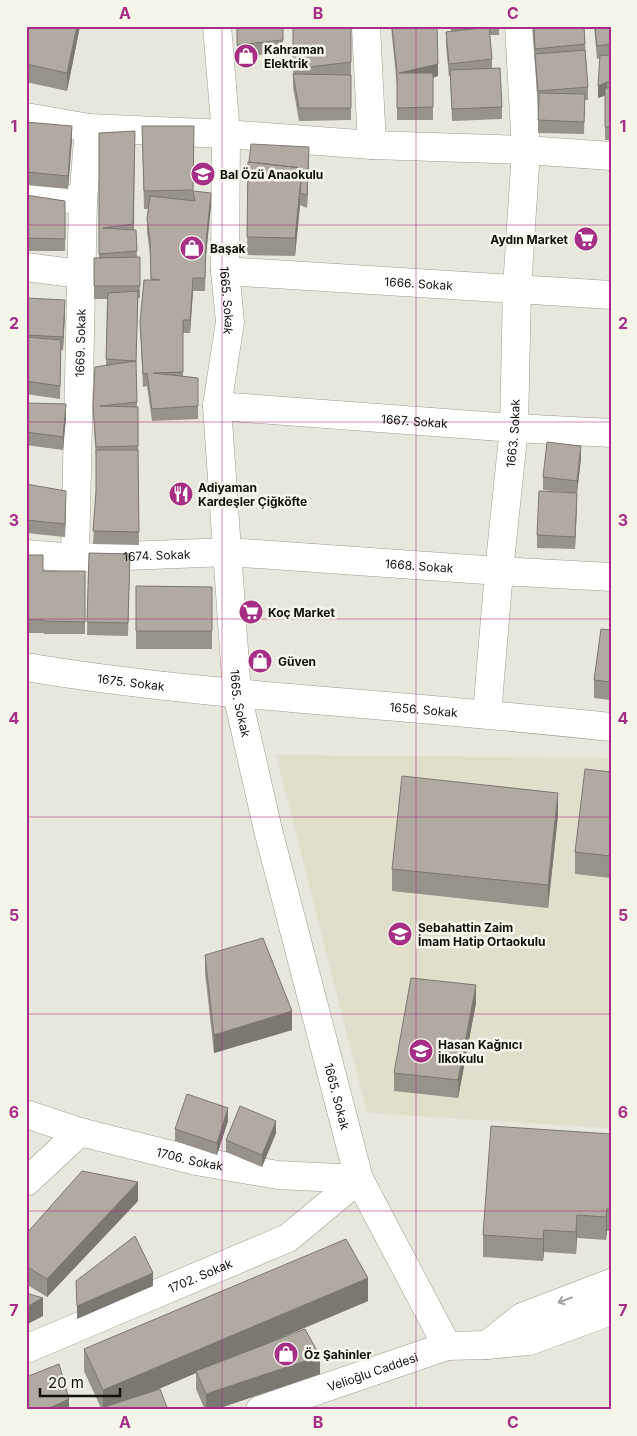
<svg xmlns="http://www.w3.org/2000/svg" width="637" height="1436" viewBox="0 0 637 1436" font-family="Inter,sans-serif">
  <rect width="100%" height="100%" fill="#e8e7dc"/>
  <!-- built -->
  <path fill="#e0dfcc" d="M276 755 611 758V1128L367 1113Z"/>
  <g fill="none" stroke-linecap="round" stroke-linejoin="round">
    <defs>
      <g id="street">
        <path id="s1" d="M217 26 226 134 225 271 230 322 217 406 237 694 268 830 359 1179 447 1346"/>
        <path d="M366 26 372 145"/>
        <path d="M26 117 89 128 226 134 372 145 526 150 611 156"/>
        <path d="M26 193 83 201"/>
        <path d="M26 267 81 274"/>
        <path id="s2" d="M225 271 611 295"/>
        <path id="s3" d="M217 406 514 428 611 433"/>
        <path id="s4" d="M26 554 75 558 228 552 499 571 611 577"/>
        <path id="s5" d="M75 558 83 201 89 128"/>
        <path id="s6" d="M26 667C133 685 242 694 350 703 437 710 524 718 611 727"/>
        <path id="s7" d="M487 714 499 571 514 428 517 288 526 150 519 26"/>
        <path id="s8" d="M26 1114 80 1132 196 1161 278 1175 359 1179"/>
        <path d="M26 1182 80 1132"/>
        <path id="s9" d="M26 1349 288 1238 359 1179"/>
      </g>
      <g id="secondary">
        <path d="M487 1345 522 1317 611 1283"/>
        <path id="s10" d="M260 1410 447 1346 487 1345 529 1341 611 1311"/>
      </g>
    </defs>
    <!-- street casing -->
    <use href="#street" stroke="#9d9c92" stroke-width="29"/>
    <!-- secondary casing -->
    <use href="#secondary" stroke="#9d9c92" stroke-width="29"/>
    <!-- street -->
    <use href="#street" stroke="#fff" stroke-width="28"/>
    <!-- secondary -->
    <use href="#secondary" stroke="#fff" stroke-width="28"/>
  </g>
  <!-- wall -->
  <path fill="#97928a" d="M26 26H80L67 91 26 82Z
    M237 26H283V53L237 57Z
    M293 26 351 62V120L299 121 293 87Z
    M391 26H437L438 76 433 78V120H397V86Z
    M451 26H499V35H490L492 59V68L502 107V119L452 121 450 76 449 77 446 45V32H451Z
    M532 26H584L588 87V100H585L584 134 538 133V103Z
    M594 26H611V140H605V95L598 98 600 58 597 59Z
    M26 122 72 139 68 189 26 185Z
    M142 126H194L193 191 211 205 206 255 205 291H193L190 333H183V376L198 378V419L152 421 147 386 143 387 140 322 151 280 150 253 147 232V219L148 209H144Z
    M135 131 134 230H136L137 257H140V298H138L136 368 137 407H138L139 545 93 544 96 492V460L93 406 106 365 107 299H94V258H99V133Z
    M309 159 307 208 300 205 295 256 247 255 248 162Z
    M26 195 65 201V251H26Z
    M26 298 65 313 63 350H61L60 399 26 394Z
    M26 403 66 417 63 450 26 445Z
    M581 458 577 493 575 549 537 548V535L571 493 543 490V477Z
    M26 484 66 504 65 537 26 533Z
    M89 553 130 554 128 636 87 635Z
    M26 555 43 571H85V634H44V633H26Z
    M136 586 212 587V649H136Z
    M611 630V700L594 698V680Z
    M611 772V878L575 874V852Z
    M558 815 548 908 392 891V869Z
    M205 955 292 1030 214 1053 205 973Z
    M476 1003 458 1098 394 1091V1073Z
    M228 1121 217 1155 175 1141V1129Z
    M276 1133 262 1167 226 1152V1140Z
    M611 1134V1231H607L606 1240 577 1238 576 1254 544 1252 543 1261 483 1257V1235Z
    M138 1201 47 1297 26 1284V1234Z
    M368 1301 269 1343 320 1374 214 1410H205L196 1389V1373L154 1391 101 1408 84 1371V1349Z"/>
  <!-- shaded-wall -->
  <path fill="#7b7771" d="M77 26H80L67 91V73Z
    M438 64V76L399 85V73Z
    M607 82V95L598 98V86Z
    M72 126V139L68 189V176Z
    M309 147V159L307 208V195Z
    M302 168 300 193V205L295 256V238Z
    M211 193V205L206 255 205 291 206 242Z
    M193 278V291L190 333V320Z
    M65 300V313L63 350V337Z
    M66 404V417L63 450V437Z
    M581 446V458L577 493V481Z
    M66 491V504L65 537V524Z
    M577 493V506L575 549V537Z
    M558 793V815L548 908V885Z
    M476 985V1003L458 1098V1080Z
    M292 1011V1030L214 1053V1035Z
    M228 1108V1121L217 1155V1143Z
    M276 1121V1133L262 1167V1155Z
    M138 1182V1201L47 1297V1279Z
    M607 1209V1231L606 1240V1217Z
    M577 1215V1238L576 1254V1232Z
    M544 1230V1252L543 1261V1239Z
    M153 1273V1286L77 1319V1306Z
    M368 1278V1301L197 1373 196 1371V1373L109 1410H103V1390Z
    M43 1298V1316L26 1325V1307Z
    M320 1356V1374L214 1410H206V1394Z
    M69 1399V1410H45Z"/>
  <!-- building -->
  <path fill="#b0aaa1" stroke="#7b7771" d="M26 26H77L67 73 26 64Z
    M237 26H283V40L237 45Z
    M293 26H351V62L293 69Z
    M392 26H437L438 64 399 73H433V107L397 108V73Z
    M534 26H584L585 44 535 49Z
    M595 26H611V44L597 46Z
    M489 27 492 59 449 64 446 32Z
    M585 50 588 87 538 91 535 54Z
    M600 55 611 56V82H607L598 86Z
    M500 68 502 107 452 109 450 70Z
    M293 74 351 75V108H299Z
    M605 88H611V127H605Z
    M539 93 585 94 584 122 538 120Z
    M26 122 72 126 68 176 26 172Z
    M142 126H194L193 190 144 191Z
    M135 131 133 224 103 228 136 230 137 251 99 254V133Z
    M251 144 309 147 307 195 300 193 302 168 249 162Z
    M248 162 302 168 295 238 247 237Z
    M193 191 211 193 206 242 205 278H193L190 320H183V372L153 373 198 378V406L152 409 147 373 143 374 140 322 144 280H160L151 279 150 240 147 219 150 196 195 201Z
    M26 195 65 201V239L26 238Z
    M140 257V286H94V258Z
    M138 291 136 361 106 359 108 293Z
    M26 298 65 300 63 337 26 335Z
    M26 337 61 340 60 386 26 381Z
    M136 361 137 402 100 406 138 407V446L96 447 93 406 95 367Z
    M26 403 66 404 63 437 26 432Z
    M547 442 581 446 577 481 543 477Z
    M96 450H138L139 532 93 531 96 491Z
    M26 484 66 491 65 524 26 520Z
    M539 491 577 493 575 537 537 535Z
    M89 553 130 554 128 623 87 622Z
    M26 555H43V571H85V622L44 621V620H26Z
    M136 586 212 587V631H136Z
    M601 629 611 630V682L594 680Z
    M585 769 611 772V856L575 852Z
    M402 776 558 793 548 885 392 869Z
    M263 938 292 1011 214 1035 205 955Z
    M411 978 476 985 458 1080 394 1073Z
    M187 1094 228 1108 217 1143 175 1129Z
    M240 1106 276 1121 262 1155 226 1140Z
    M491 1126 611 1134V1209H607L606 1217 577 1215 576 1232 544 1230 543 1239 483 1235Z
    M82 1171 138 1182 47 1279 26 1266V1234Z
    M135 1236 153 1273 77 1306 76 1281Z
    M346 1239 368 1278 103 1390 84 1349Z
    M26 1293 43 1298 26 1307Z
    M305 1329 320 1356 206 1394 196 1371Z
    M59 1364 69 1399 45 1410H26V1377Z
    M160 1389 168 1410H95Z"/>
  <!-- one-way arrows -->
  <defs><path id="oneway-shaft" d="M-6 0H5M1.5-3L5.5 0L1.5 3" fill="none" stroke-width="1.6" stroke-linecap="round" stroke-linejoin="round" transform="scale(1.25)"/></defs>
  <use stroke="#a0a09e" href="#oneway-shaft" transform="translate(565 1300) rotate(159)"/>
  <!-- grid -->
  <path fill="none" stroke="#a62e84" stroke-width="1" stroke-opacity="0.55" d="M222 26V1410M416 26V1410M26 225H611M26 422H611M26 619H611M26 817H611M26 1014H611M26 1211H611"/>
  <!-- icons -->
  <defs>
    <symbol id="shop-disc" viewBox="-11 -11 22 22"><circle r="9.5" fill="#a62e84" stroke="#f5f5ea"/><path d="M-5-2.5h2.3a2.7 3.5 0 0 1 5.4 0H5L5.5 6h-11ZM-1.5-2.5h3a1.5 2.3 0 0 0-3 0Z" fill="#fff"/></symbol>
    <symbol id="school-disc" viewBox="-11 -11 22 22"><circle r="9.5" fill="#a62e84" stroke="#f5f5ea"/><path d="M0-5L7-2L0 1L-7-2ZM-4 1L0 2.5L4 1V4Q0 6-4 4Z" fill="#fff"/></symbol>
    <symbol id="supermarket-disc" viewBox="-11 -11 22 22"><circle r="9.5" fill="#a62e84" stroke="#f5f5ea"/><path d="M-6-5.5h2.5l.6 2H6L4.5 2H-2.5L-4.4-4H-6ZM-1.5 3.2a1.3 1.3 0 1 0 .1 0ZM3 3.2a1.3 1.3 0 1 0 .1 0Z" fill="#fff"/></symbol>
    <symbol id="restaurant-disc" viewBox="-11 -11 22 22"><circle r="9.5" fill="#a62e84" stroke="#f5f5ea"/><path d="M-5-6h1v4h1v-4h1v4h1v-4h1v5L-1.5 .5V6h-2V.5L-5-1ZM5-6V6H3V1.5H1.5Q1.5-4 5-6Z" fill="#fff"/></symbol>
  </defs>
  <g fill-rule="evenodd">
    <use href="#shop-disc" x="232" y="42" width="28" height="28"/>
    <use href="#school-disc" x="189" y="160" width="28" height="28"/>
    <use href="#supermarket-disc" x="572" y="225" width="28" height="28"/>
    <use href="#shop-disc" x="178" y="234" width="28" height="28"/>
    <use href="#restaurant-disc" x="167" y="480" width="28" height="28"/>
    <use href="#supermarket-disc" x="237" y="598" width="28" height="28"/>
    <use href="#shop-disc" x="246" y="647" width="28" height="28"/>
    <use href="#school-disc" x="386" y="920" width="28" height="28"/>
    <use href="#school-disc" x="407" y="1037" width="28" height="28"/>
    <use href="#shop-disc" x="272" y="1340" width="28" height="28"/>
  </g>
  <g text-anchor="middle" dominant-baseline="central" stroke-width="5" stroke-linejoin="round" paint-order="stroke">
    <!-- poi labels -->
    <g font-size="12" font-weight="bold" fill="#11110d" stroke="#f5f5ea" text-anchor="start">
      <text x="264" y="49">Kahraman<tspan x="264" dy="14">Elektrik</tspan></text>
      <text x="220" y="174">Bal Özü Anaokulu</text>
      <text x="568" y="239" text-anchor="end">Aydın Market</text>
      <text x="210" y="248">Başak</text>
      <text x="198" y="487">Adiyaman<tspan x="198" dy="14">Kardeşler Çiğköfte</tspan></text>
      <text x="268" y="612">Koç Market</text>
      <text x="278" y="661">Güven</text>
      <text x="418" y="927">Sebahattin Zaim<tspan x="418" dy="14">İmam Hatip Ortaokulu</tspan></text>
      <text x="438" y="1044">Hasan Kağnıcı<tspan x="438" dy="14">İlkokulu</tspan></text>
      <text x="304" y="1354">Öz Şahinler</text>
    </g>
    <!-- street labels -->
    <g font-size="12" fill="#11110d" stroke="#f5f5ea">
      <text stroke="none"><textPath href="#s2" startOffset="194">1666. Sokak</textPath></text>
      <text stroke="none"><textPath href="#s1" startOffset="275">1665. Sokak</textPath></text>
      <text stroke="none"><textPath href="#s5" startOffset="215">1669. Sokak</textPath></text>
      <text stroke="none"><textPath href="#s3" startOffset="198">1667. Sokak</textPath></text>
      <text stroke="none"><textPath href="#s7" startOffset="282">1663. Sokak</textPath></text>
      <text stroke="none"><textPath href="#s4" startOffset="131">1674. Sokak</textPath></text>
      <text stroke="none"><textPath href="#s4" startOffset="394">1668. Sokak</textPath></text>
      <text stroke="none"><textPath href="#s6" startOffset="106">1675. Sokak</textPath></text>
      <text stroke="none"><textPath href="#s1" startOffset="680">1665. Sokak</textPath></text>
      <text stroke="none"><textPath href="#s6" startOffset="400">1656. Sokak</textPath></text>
      <text stroke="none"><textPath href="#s1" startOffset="1085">1665. Sokak</textPath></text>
      <text stroke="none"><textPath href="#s8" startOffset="170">1706. Sokak</textPath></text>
      <text stroke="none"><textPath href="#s9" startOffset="189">1702. Sokak</textPath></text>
      <text stroke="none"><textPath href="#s10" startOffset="119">Velioğlu Caddesi</textPath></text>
    </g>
  </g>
  <!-- border -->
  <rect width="637" height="1436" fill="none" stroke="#f5f5ea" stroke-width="55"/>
  <!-- scale -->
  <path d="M40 1388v8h80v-8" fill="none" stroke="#11110d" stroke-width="2.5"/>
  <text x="48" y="1388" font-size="15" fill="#11110d" stroke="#f5f5ea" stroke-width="4" paint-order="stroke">20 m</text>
  <rect x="28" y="28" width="582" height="1380" fill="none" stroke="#a62e84" stroke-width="2"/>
  <g font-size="16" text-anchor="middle" font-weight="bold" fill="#a62e84">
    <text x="125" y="19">A</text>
    <text x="318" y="19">B</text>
    <text x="513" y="19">C</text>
    <text x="14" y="132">1</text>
    <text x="623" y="132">1</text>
    <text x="14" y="329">2</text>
    <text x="623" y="329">2</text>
    <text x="14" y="526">3</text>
    <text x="623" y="526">3</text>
    <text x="14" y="724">4</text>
    <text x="623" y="724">4</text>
    <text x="14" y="921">5</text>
    <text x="623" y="921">5</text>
    <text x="14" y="1118">6</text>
    <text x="623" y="1118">6</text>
    <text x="14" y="1316">7</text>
    <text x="623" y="1316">7</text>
    <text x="125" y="1428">A</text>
    <text x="318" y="1428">B</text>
    <text x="513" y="1428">C</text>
  </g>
</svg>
